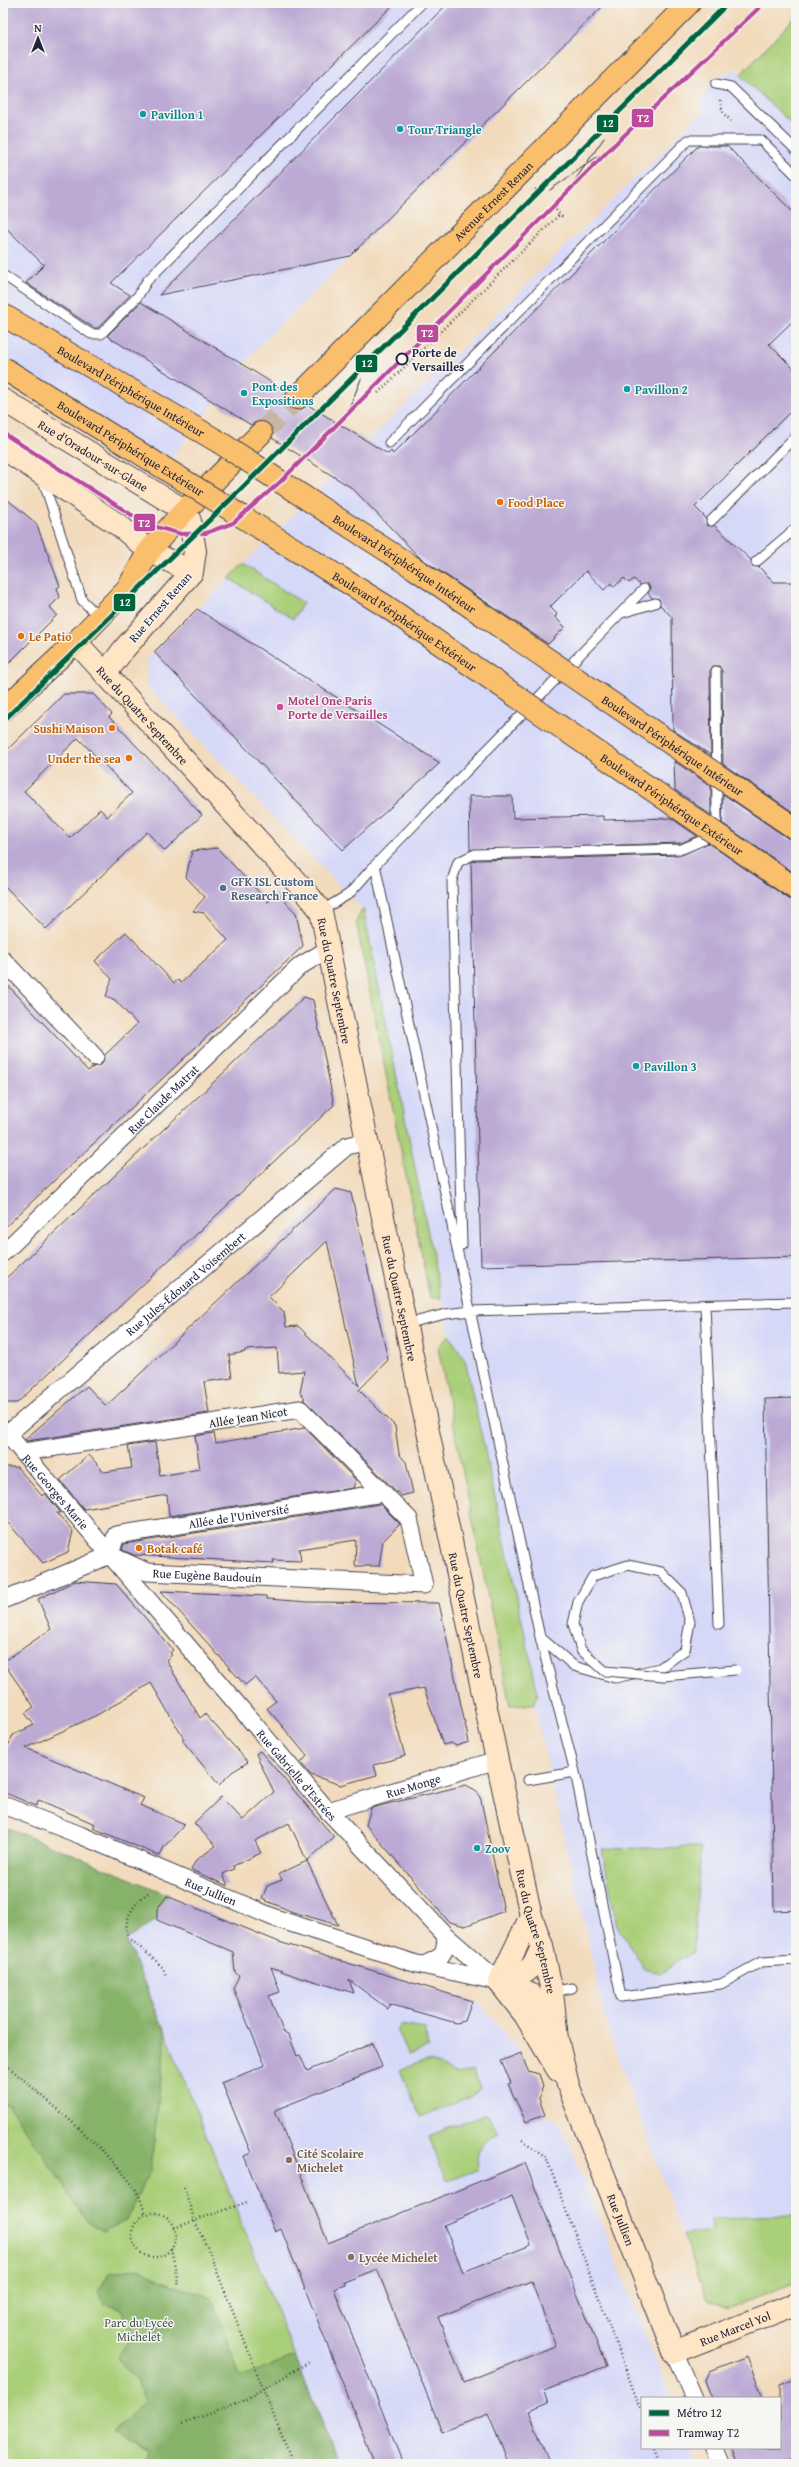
<svg xmlns="http://www.w3.org/2000/svg" width="799" height="2467" viewBox="0 0 799 2467" font-family="'Gentium Book Plus',serif">
  <rect width="100%" height="100%" fill="#f6f6f2"/>
  <filter id="ink" filterUnits="userSpaceOnUse"><feTurbulence type="fractalNoise" baseFrequency=".025" numOctaves="2"/><feDisplacementMap in="SourceGraphic" scale="8" xChannelSelector="R" yChannelSelector="G"/><feConvolveMatrix kernelMatrix="1 2 1 2 8 2 1 2 1" color-interpolation-filters="sRGB"/></filter>
  <filter id="wash" filterUnits="userSpaceOnUse"><feTurbulence type="fractalNoise" baseFrequency=".012" numOctaves="4" result="noise"/><feDisplacementMap in="SourceGraphic" scale="16" xChannelSelector="R" yChannelSelector="G"/><feGaussianBlur stdDeviation="0.9" result="paint"/><feColorMatrix in="noise" values="0 0 0 0 0 0 0 0 0 0 0 0 0 0 0 0 0 1.4 0 .05"/><feComposite in="paint" operator="in"/></filter>
  <g filter="url(#wash)">
    <rect width="100%" height="100%" fill="#f2dbbd"/>
    <!-- built -->
    <path fill="#d6d8f8" d="M3 3H626L606 13 602 9 256 349 161 471 3 377Z
      M796 15V2282L727 2309 707 2301 608 2029 534 1704 522 1691 363 909 147 686V659L705 109 700 103 711 83 734 68 740 74Z
      M3 1826 279 1942 375 1971 377 1970 378 1972 393 1977 394 1975 395 1977 472 2000 481 2005 521 2053 530 2075 539 2074 543 2086 542 2090 537 2093 545 2114 561 2124 671 2398H642V2448H691L697 2464H3Z"/>
    <!-- green -->
    <path fill="#aacf79" stroke="#66785a" d="M796 16V128L740 75Z
      M243 564 303 603 293 619 229 578Z
      M363 908 441 1298H430L356 922Z
      M449 1335 465 1360 538 1694 534 1704 510 1706 438 1348Z
      M3 1826 169 1895 126 1940 166 2034 338 2464H3Z
      M701 1847 693 1952 660 1973 645 1969 617 1926 602 1849Z
      M400 2025 425 2029 429 2047 408 2055 397 2031Z
      M426 2060H431C451 2070 449 2078 474 2070L480 2089 471 2097 420 2117 400 2070Z
      M484 2114 489 2116 498 2133C483 2141 473 2151 479 2169L446 2182 429 2136Z
      M796 2216V2282L727 2309 707 2301 683 2235 711 2231V2218Z"/>
    <!-- forest -->
    <path fill="#87b269" stroke="#546a52" d="M3 1826 169 1895 158 1919 126 1940 166 2034 151 2168 126 2221 103 2231 87 2221 8 2104 3 2105Z
      M140 2268 161 2281 212 2298 240 2377 295 2356 338 2464H146L149 2453 113 2432 145 2402 138 2382 117 2357 132 2336 123 2310 103 2303 98 2292 109 2273Z"/>
    <g id="blocks">
      <!-- building -->
      <path fill="#bcaad4" fill-rule="evenodd" d="M3 3H395L111 283 130 295 98 328H94L26 283 44 265 3 225Z
        M448 3H606L350 256 159 295Z
        M698 146H727L796 215V318L769 344 796 371V406L695 507 706 518 707 525 715 526 751 560 752 566 759 567 774 582H796V814L723 764 722 671 719 666H713L710 671 711 755 673 730 672 617 660 605 659 599 652 598 648 593 650 588 648 584 640 585 634 579 629 583 624 578 614 587 611 583 604 590 586 571 550 607 557 614 555 617 565 627 548 644 419 557 352 488 272 438 273 430 269 424 258 421 251 425 107 336 141 302 287 392 285 401 289 407 300 410 308 405 388 454 391 451 393 454Z
        M3 496 36 523 60 586 57 588 60 597 50 607 57 615 3 669Z
        M197 609 440 763 343 850 154 652Z
        M64 694H93L112 714 109 717 202 815 165 851 147 832 46 929 3 884V754ZM78 738 132 793 107 817 100 809 70 838 24 791Z
        M674 761 711 786V815L675 790Z
        M723 794 789 839 796 841V874L722 823Z
        M469 796H512L513 818 603 816V820L671 818 697 836 681 843 470 850Z
        M708 843 789 899 796 901V1257L481 1266 471 863 476 860 682 855Z
        M217 848 268 902 277 893 296 913 303 946 3 1229V980L88 1071 93 1067 102 1064 105 1055 137 1024 115 1000 106 996 112 979 95 961 126 932 174 983 178 980 181 983 228 940 204 913 193 911 205 897 186 877 192 851Z
        M304 997 313 1000 334 1105 17 1403H3V1281Z
        M336 1189 351 1193 388 1360 359 1390 395 1426 399 1454 406 1462 413 1493 401 1496 303 1399 305 1398 300 1393 304 1371 279 1373 277 1348 245 1350V1352L229 1355 232 1378 204 1382 209 1413 27 1441 25 1439 87 1386 106 1406ZM327 1241 359 1386 298 1326 286 1327 284 1312 269 1297Z
        M796 1398V1910L774 1911 765 1399Z
        M305 1428 356 1480 353 1488 169 1516 167 1495 84 1509 60 1480 89 1455 104 1472 132 1468 128 1446 155 1442 160 1476 200 1469 195 1436 214 1433 216 1443Z
        M3 1467H17L42 1496 45 1493 61 1513H57L73 1531 68 1552 43 1563 3 1517Z
        M380 1504 400 1524 383 1541 379 1566H355L356 1540 299 1549 301 1561 273 1560 274 1563 134 1555 122 1550 124 1544Z
        M75 1581 116 1584 173 1650 170 1653 172 1655 166 1660 200 1718 205 1714 248 1762 232 1772 219 1785 182 1740 184 1739 151 1683 97 1715 26 1748 144 1798 140 1805 185 1824 164 1847 160 1856 93 1828 95 1824 39 1800 36 1806 3 1792V1757L13 1735 34 1725 25 1713 34 1707 3 1662 51 1629 38 1599Z
        M161 1591 266 1596 267 1599 308 1602 439 1603 469 1742 456 1746 451 1743 443 1745 424 1688 388 1695 405 1756 374 1765 377 1775 341 1785 311 1775 301 1763 307 1756 267 1708 276 1701 255 1677 245 1685Z
        M260 1751 334 1837 307 1861 289 1823 255 1841 261 1853 233 1866 234 1869 223 1874 228 1886 191 1870 196 1860 216 1846 194 1823 221 1797 243 1820 274 1792 256 1754Z
        M466 1785 477 1791 481 1800 504 1911 465 1926 449 1922 366 1825 371 1808Z
        M307 1861 327 1903 338 1925 293 1912 262 1899 267 1886 282 1880 279 1874Z
        M167 1896 279 1942 472 2001 465 2021 456 2023 389 2004 388 2009 349 1980 354 1993 304 1978 303 1979 271 1967 280 1992 269 1996 283 2031 289 2035 297 2056 300 2055 307 2071 373 2043 382 2067 275 2110 328 2243 525 2163 606 2366 544 2391 548 2403 529 2411 550 2464H509L488 2414 442 2432 377 2269 344 2282 345 2285 334 2289 403 2464H375L281 2229 275 2232 244 2156 251 2153 222 2083 265 2065 233 1988 239 1976 235 1972 233 1952 157 1920V1909ZM512 2196 531 2245 463 2272 444 2225ZM531 2281 556 2346 464 2382 438 2317Z
        M521 2053 528 2071 539 2074 543 2086 539 2099 545 2115 526 2122 508 2084 511 2083 501 2061Z
        M747 2357 763 2398H712L705 2381 709 2372Z
        M796 2379V2457L777 2464H738L732 2448H780V2385Z"/>
    </g>
  </g>
  <g filter="url(#ink)">
    <use href="#blocks" fill-opacity="0" stroke="#413e4e" stroke-width="1"/>
    <g fill="none" stroke-linecap="round" stroke-linejoin="round">
      <!-- primary-tunnel -->
      <path stroke="#c8b6a3" stroke-width="22" stroke-dasharray="22 11" stroke-linecap="butt" d="M261 433 297 398"/>
      <defs>
        <path id="lane" d="M716 84 731 87 796 150
          M3 275 91 334H101L138 296 147 281 422 3
          M389 443 688 140H761L796 175
          M43 480 82 600 100 618
          M711 521 796 436
          M756 562 796 528
          M644 589 375 865 540 1637 574 1666 615 1678 660 1668 685 1650
          M622 613 655 603
          M321 911 349 894 375 865
          M462 1245 452 881 458 862 475 854 682 849 703 840 717 820 716 671
          M705 1305 719 1624
          M406 1324 445 1314 471 1311 796 1302
          M540 1637 575 1772
          M528 1780 575 1772 621 1997 721 1984 761 1962 796 1960
          M552 1992 572 1988"/>
        <g id="street">
          <path d="M3 960 95 1057"/>
          <path id="s1" d="M3 1253 300 966 327 950"/>
          <path id="s2" d="M3 1429 328 1811 446 1936 499 1982"/>
          <path id="s3" d="M3 1438 347 1146 367 1141"/>
          <path id="s4" d="M110 1555 116 1535 383 1493"/>
          <path id="s5" d="M3 1600 110 1555 147 1572 424 1585 409 1519 300 1409 24 1452"/>
          <path id="s6" d="M3 1805 80 1835 275 1918 417 1964 496 1981"/>
          <path id="s7" d="M328 1811 497 1760"/>
          <path d="M424 1965C442 1957 445 1956 446 1936"/>
          <path d="M674 2352 694 2398"/>
          <path d="M714 2448 721 2464"/>
        </g>
        <g id="secondary">
          <path id="s8" d="M3 400 185 511 190 521 195 551 192 572 124 649 105 674"/>
          <path d="M3 448 120 526 149 551 192 572"/>
          <path id="s9" d="M76 642 310 897 321 911 367 1141 497 1760 531 1916 542 1946 552 1992 557 2039 568 2085 674 2352 796 2304"/>
          <path d="M499 1982 525 2015 558 2070"/>
          <path d="M499 1982 530 1994 553 2032"/>
          <path d="M499 1982 531 1916"/>
          <path d="M499 1982C526 1974 532 1973 542 1946"/>
        </g>
        <g id="primary">
          <path id="s10" d="M297 398 689 3"/>
          <path d="M3 710 76 642 128 588 149 551 175 521 261 433"/>
        </g>
        <g id="highway">
          <path id="s11" d="M3 315 219 442"/>
        </g>
      </defs>
      <!-- lane casing -->
      <use href="#lane" stroke="#413e4e" stroke-width="11"/>
      <!-- street casing -->
      <use href="#street" stroke="#413e4e" stroke-width="19"/>
      <!-- secondary casing -->
      <use href="#secondary" stroke="#413e4e" stroke-width="24"/>
      <!-- primary casing -->
      <use href="#primary" stroke="#413e4e" stroke-width="24"/>
      <!-- highway casing -->
      <use href="#highway" stroke="#413e4e" stroke-width="24"/>
      <!-- path -->
      <path stroke="#413e4e" stroke-width="2.5" stroke-dasharray="1 3" stroke-linecap="butt" d="M720 100 723 113 731 121
        M535 189 540 193
        M556 210 564 219
        M378 393 560 214
        M148 1893C134 1903 121 1921 129 1938L156 1961 163 1968 166 1976
        M3 2062C45 2099 100 2142 134 2187 140 2194 142 2206 146 2214
        M522 2140 546 2157 642 2413
        M184 2187 195 2222 208 2249 293 2464
        M132 2235a22 22 0 1 1 44 0a22 22 0 1 1-44 0Z
        M174 2228 247 2202
        M171 2248 179 2287
        M182 2423 237 2404 311 2361
        M655 2448 661 2464"/>
      <!-- lane -->
      <use href="#lane" stroke="#fff" stroke-width="9"/>
      <!-- street -->
      <use href="#street" stroke="#fff" stroke-width="17"/>
      <!-- secondary -->
      <use href="#secondary" stroke="#fde5c5" stroke-width="22"/>
      <!-- primary -->
      <use href="#primary" stroke="#f9bf6d" stroke-width="22"/>
      <!-- highway -->
      <use href="#highway" stroke="#f9bf6d" stroke-width="22"/>
      <!-- tram -->
      <path stroke="#22223b" stroke-width="1" d="M550 190 614 145
        M562 199 604 138
        M347 414 361 379"/>
      <defs>
        <path id="lane-bridge" d="M685 1650 690 1622 682 1593 661 1572 628 1565 593 1576 578 1602 573 1624 581 1650 605 1671 663 1676 736 1670"/>
        <g id="highway-bridge">
          <path id="s12" d="M3 368 384 605 796 889"/>
          <path id="s13" d="M219 442 414 568 796 829"/>
        </g>
      </defs>
      <!-- lane-bridge casing -->
      <use href="#lane-bridge" stroke="#413e4e" stroke-width="11" stroke-linecap="butt"/>
      <!-- highway-bridge casing -->
      <use href="#highway-bridge" stroke="#413e4e" stroke-width="24" stroke-linecap="butt"/>
      <!-- lane-bridge -->
      <use href="#lane-bridge" stroke="#fff" stroke-width="9"/>
      <!-- highway-bridge -->
      <use href="#highway-bridge" stroke="#f9bf6d" stroke-width="22"/>
      <defs>
        <path id="tram-1" d="M3 433 146 524 181 534 206 533 233 523 280 482 614 145 764 3"/>
      </defs>
      <!-- tram-1 casing -->
      <use href="#tram-1" stroke="#f6f6f2" stroke-width="7"/>
      <!-- tram-1 -->
      <use href="#tram-1" stroke="#bb4a9b" stroke-width="4"/>
      <defs>
        <path id="metro-1" d="M3 721 230 500 728 3"/>
      </defs>
      <!-- metro-1 casing -->
      <use href="#metro-1" stroke="#f6f6f2" stroke-width="8"/>
      <!-- metro-1 -->
      <use href="#metro-1" stroke="#00643c" stroke-width="5"/>
    </g>
  </g>
  <!-- markers -->
  <g fill="#0f9aa8" stroke="#f6f6f2" stroke-width="1.5">
    <circle cx="143" cy="114" r="4"/>
    <circle cx="400" cy="129" r="4"/>
    <circle cx="627" cy="389" r="4"/>
    <circle cx="244" cy="393" r="4"/>
    <circle cx="636" cy="1066" r="4"/>
    <circle cx="477" cy="1848" r="4"/>
  </g>
  <circle fill="#f6f6f2" stroke="#22223b" stroke-width="2" cx="402" cy="359" r="5.5"/>
  <g fill="#e8710a" stroke="#f6f6f2" stroke-width="1.5">
    <circle cx="500" cy="502" r="4"/>
    <circle cx="21" cy="636" r="4"/>
    <circle cx="112" cy="728" r="4"/>
    <circle cx="129" cy="758" r="4"/>
    <circle cx="139" cy="1548" r="4"/>
  </g>
  <circle fill="#d1479c" stroke="#f6f6f2" stroke-width="1.5" cx="280" cy="707" r="4"/>
  <circle fill="#5c6f8a" stroke="#f6f6f2" stroke-width="1.5" cx="223" cy="888" r="4"/>
  <g fill="#8d6e63" stroke="#f6f6f2" stroke-width="1.5">
    <circle cx="289" cy="2160" r="4"/>
    <circle cx="351" cy="2257" r="4"/>
  </g>
  <g text-anchor="middle" dominant-baseline="central" stroke-width="3" stroke-linejoin="round" paint-order="stroke">
    <!-- culture labels -->
    <g font-size="12" font-weight="bold" fill="#0d838f" stroke="#f6f6f2" text-anchor="start">
      <text x="151" y="114">Pavillon 1</text>
      <text x="408" y="129">Tour Triangle</text>
      <text x="252" y="386">Pont des<tspan x="252" dy="14">Expositions</tspan></text>
      <text x="635" y="389">Pavillon 2</text>
      <text x="644" y="1066">Pavillon 3</text>
      <text x="485" y="1848">Zoov</text>
    </g>
    <!-- street labels -->
    <g font-size="12" fill="#22223b" stroke="#f6f6f2">
      <text stroke="none"><textPath href="#s10" startOffset="278">Avenue Ernest Renan</textPath></text>
      <text stroke="none"><textPath href="#s11" startOffset="149">Boulevard Périphérique Intérieur</textPath></text>
      <text stroke="none"><textPath href="#s12" startOffset="151">Boulevard Périphérique Extérieur</textPath></text>
      <text stroke="none"><textPath href="#s8" startOffset="106">Rue d'Oradour-sur-Glane</textPath></text>
      <text stroke="none"><textPath href="#s13" startOffset="222">Boulevard Périphérique Intérieur</textPath></text>
      <text transform="translate(160 607) rotate(-49)">Rue Ernest Renan</text>
      <text stroke="none"><textPath href="#s12" startOffset="475">Boulevard Périphérique Extérieur</textPath></text>
      <text stroke="none"><textPath href="#s9" startOffset="99">Rue du Quatre Septembre</textPath></text>
      <text stroke="none"><textPath href="#s13" startOffset="546">Boulevard Périphérique Intérieur</textPath></text>
      <text stroke="none"><textPath href="#s12" startOffset="799">Boulevard Périphérique Extérieur</textPath></text>
      <text stroke="none"><textPath href="#s9" startOffset="435">Rue du Quatre Septembre</textPath></text>
      <text stroke="none"><textPath href="#s1" startOffset="222">Rue Claude Matrat</textPath></text>
      <text stroke="none"><textPath href="#s3" startOffset="239">Rue Jules-Édouard Voisembert</textPath></text>
      <text stroke="none"><textPath href="#s9" startOffset="759">Rue du Quatre Septembre</textPath></text>
      <text transform="translate(248 1417) rotate(-9)">Allée Jean Nicot</text>
      <text stroke="none"><textPath href="#s2" startOffset="82">Rue Georges Marie</textPath></text>
      <text stroke="none"><textPath href="#s4" startOffset="145">Allée de l'Université</textPath></text>
      <text stroke="none"><textPath href="#s5" startOffset="217">Rue Eugène Baudouin</textPath></text>
      <text stroke="none"><textPath href="#s9" startOffset="1083">Rue du Quatre Septembre</textPath></text>
      <text stroke="none"><textPath href="#s2" startOffset="454">Rue Gabrielle d'Estrées</textPath></text>
      <text stroke="none"><textPath href="#s7" startOffset="89">Rue Monge</textPath></text>
      <text stroke="none"><textPath href="#s6" startOffset="225">Rue Jullien</textPath></text>
      <text stroke="none"><textPath href="#s9" startOffset="1407">Rue du Quatre Septembre</textPath></text>
      <text stroke="none"><textPath href="#s9" startOffset="1709">Rue Jullien</textPath></text>
      <text stroke="none"><textPath href="#s9" startOffset="1917">Rue Marcel Yol</textPath></text>
    </g>
    <!-- stop labels -->
    <g font-size="12" font-weight="bold" fill="#22223b" stroke="#f6f6f2" text-anchor="start">
      <text x="412" y="352">Porte de<tspan x="412" dy="14">Versailles</tspan></text>
    </g>
    <!-- food labels -->
    <g font-size="12" font-weight="bold" fill="#c56008" stroke="#f6f6f2" text-anchor="start">
      <text x="508" y="502">Food Place</text>
      <text x="29" y="636">Le Patio</text>
      <text x="104" y="728" text-anchor="end">Sushi Maison</text>
      <text x="121" y="758" text-anchor="end">Under the sea</text>
      <text x="147" y="1548">Botak café</text>
    </g>
    <!-- hotel labels -->
    <g font-size="12" font-weight="bold" fill="#b23c85" stroke="#f6f6f2" text-anchor="start">
      <text x="288" y="700">Motel One Paris<tspan x="288" dy="14">Porte de Versailles</tspan></text>
    </g>
    <!-- service labels -->
    <g font-size="12" font-weight="bold" fill="#4e5e75" stroke="#f6f6f2" text-anchor="start">
      <text x="231" y="881">GFK ISL Custom<tspan x="231" dy="14">Research France</tspan></text>
    </g>
    <!-- education labels -->
    <g font-size="12" font-weight="bold" fill="#785e54" stroke="#f6f6f2" text-anchor="start">
      <text x="297" y="2153">Cité Scolaire<tspan x="297" dy="14">Michelet</tspan></text>
      <text x="359" y="2257">Lycée Michelet</text>
    </g>
    <!-- park labels -->
    <g font-size="12" fill="#4b564e" stroke="#f6f6f2">
      <text x="139" y="2322">Parc du Lycée<tspan x="139" dy="14">Michelet</tspan></text>
    </g>
  </g>
  <g stroke="#f6f6f2" stroke-width="1.5">
    <rect x="631" y="108" width="23" height="20" rx="4" fill="#bb4a9b"/>
    <rect x="596" y="114" width="23" height="19" rx="4" fill="#00643c"/>
    <rect x="416" y="324" width="23" height="19" rx="4" fill="#bb4a9b"/>
    <rect x="355" y="354" width="23" height="19" rx="4" fill="#00643c"/>
    <rect x="133" y="513" width="23" height="19" rx="4" fill="#bb4a9b"/>
    <rect x="113" y="593" width="23" height="19" rx="4" fill="#00643c"/>
  </g>
  <g font-size="11" text-anchor="middle" font-weight="bold" fill="#fff">
    <text x="643" y="122">T2</text>
    <text x="608" y="127">12</text>
    <text x="427" y="337">T2</text>
    <text x="367" y="367">12</text>
    <text x="144" y="527">T2</text>
    <text x="125" y="606">12</text>
  </g>
  <!-- margin -->
  <rect width="799" height="2467" fill="none" stroke="#f6f6f2" stroke-width="16"/>
  <!-- legend -->
  <rect x="641" y="2397" width="140" height="52" fill="#f6f6f2" stroke="#a1a1a9"/>
  <rect x="649" y="2410" width="20" height="6" fill="#00643c" stroke="#a1a1a9"/>
  <text x="677" y="2417" font-size="12" fill="#22223b">Métro 12</text>
  <rect x="649" y="2430" width="20" height="6" fill="#bb4a9b" stroke="#a1a1a9"/>
  <text x="677" y="2437" font-size="12" fill="#22223b">Tramway T2</text>
  <!-- north arrow -->
  <g transform="translate(38 38)" stroke="#f6f6f2" stroke-width="3" paint-order="stroke">
  <path d="M0-3L7 15L0 10L-7 15Z" fill="#22223b"/>
  <text y="-6" font-size="11" font-weight="bold" text-anchor="middle" fill="#22223b">N</text>
  </g>
</svg>
